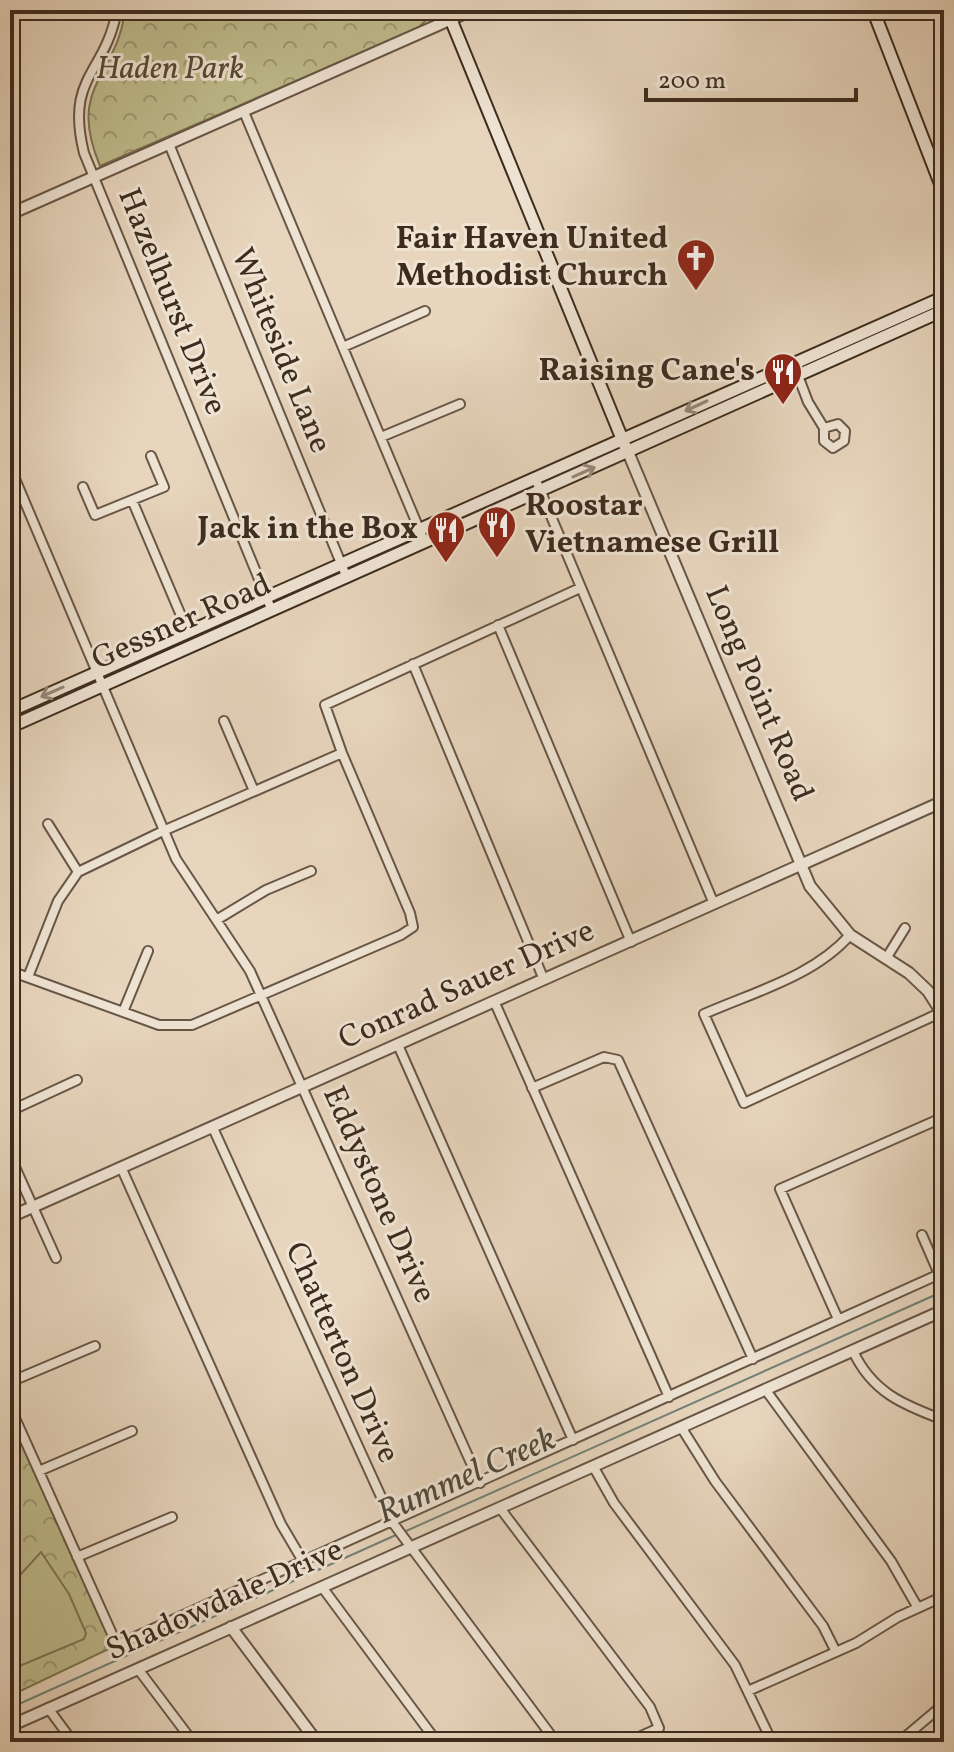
<svg xmlns="http://www.w3.org/2000/svg" width="954" height="1752" viewBox="0 0 954 1752" font-family="Vollkorn,serif">
  <defs>
    <pattern id="park-crowns" width="20" height="18" patternUnits="userSpaceOnUse" patternTransform="scale(2)"><rect width="20" height="18" fill="#bebb8c"/><path d="M2 6a3 3 0 1 1 6 0M12 15a3 3 0 1 1 6 0" fill="none" stroke="#9c9872"/></pattern>
  </defs>
  <rect width="100%" height="100%" fill="#e7d5bd"/>
  <filter id="stains"><feTurbulence type="fractalNoise" baseFrequency=".0025" numOctaves="4"/><feColorMatrix values="0 0 0 0 .2 0 0 0 0 .09 0 0 0 0 .02 0 0 0 .5 -.17"/></filter>
  <radialGradient id="worn" r=".72"><stop offset=".6" stop-color="#630" stop-opacity="0"/><stop offset="1" stop-color="#630" stop-opacity=".3"/></radialGradient>
  <!-- park -->
  <path fill="url(#park-crowns)" stroke="#7e7455" stroke-width="2" d="M125 10H436V11L418 28 100 166C66 85 117 78 125 10Z
    M10 1407 117 1645 10 1696Z"/>
  <!-- garden -->
  <path fill="#bebb8c" stroke="#7e7455" stroke-width="2" d="M41 1552 69 1594 86 1633 84 1639 10 1670V1586Z"/>
  <g fill="none" stroke-linecap="round" stroke-linejoin="round">
    <!-- stream -->
    <path stroke="#738176" stroke-width="2" d="M406 1531 944 1291
      M10 1708 396 1535"/>
    <defs>
      <path id="minor" d="M117 10C105 75 65 76 84 153L272 611
        M244 112 425 543
        M169 144 347 578
        M343 347 425 311
        M797 373 808 402 824 428V441L833 448 844 441 845 431 838 424 824 428
        M381 437 460 404
        M10 467 176 859 250 971 480 1483
        M535 478 714 904
        M83 487 95 515 132 500 188 632
        M132 500 164 487 151 456
        M498 625 631 942
        M413 664 544 980
        M224 721 254 791
        M48 824 78 872
        M218 919 266 890 311 871
        M850 935C814 976 754 992 704 1014L744 1103 942 1012
        M887 957 905 928
        M10 971 159 1025H192L401 935 413 927 410 913 342 753 325 705 580 588
        M28 977 58 901 78 872 163 831 342 753
        M495 1003 669 1397
        M123 1012 148 951
        M398 1045 573 1440
        M532 1088 604 1057 618 1060 753 1359
        M10 1111 77 1080
        M213 1128 393 1523 556 1742
        M10 1156 56 1258
        M121 1167 281 1524 304 1563
        M922 1235 939 1274
        M838 1319 780 1189 944 1117
        M853 1351C872 1392 903 1405 944 1420
        M10 1382 95 1346
        M765 1389 891 1561 918 1608
        M10 1407 117 1645 944 1272
        M681 1427 715 1481 823 1626 836 1652
        M593 1466 614 1503 735 1665 772 1742
        M39 1471 132 1431
        M500 1508 650 1707 659 1728 628 1742
        M77 1557 172 1517
        M322 1587 437 1742
        M138 1669 193 1742
        M748 1691 856 1643 898 1617 944 1596
        M48 1708 73 1742
        M899 1742 944 1704"/>
      <path id="tertiary" d="M10 214 472 10
        M628 452 810 886 850 935 909 973 928 991 944 1016
        M10 1217 944 801
        M231 1627 317 1742
        M10 1726 944 1310"/>
      <path id="secondary" d="M447 10 625 446
        M873 10 944 193
        M10 711 944 297
        M10 727 944 310"/>
    </defs>
    <!-- minor casing -->
    <use href="#minor" stroke="#685646" stroke-width="12"/>
    <!-- tertiary casing -->
    <use href="#tertiary" stroke="#685646" stroke-width="14"/>
    <!-- secondary casing -->
    <use href="#secondary" stroke="#3d2c1e" stroke-width="15"/>
    <!-- minor -->
    <use href="#minor" stroke="#efe4d4" stroke-width="8"/>
    <!-- tertiary -->
    <use href="#tertiary" stroke="#efe4d4" stroke-width="10"/>
    <!-- secondary -->
    <use href="#secondary" stroke="#efe4d4" stroke-width="11"/>
  </g>
  <!-- one-way arrows -->
  <defs><path id="oneway-shaft" d="M-6 0H5M1.5-3L5.5 0L1.5 3" fill="none" stroke-width="1.6" stroke-linecap="round" stroke-linejoin="round" transform="scale(2)"/></defs>
  <g stroke="#968879">
    <use href="#oneway-shaft" transform="translate(696 406) rotate(155)"/>
    <use href="#oneway-shaft" transform="translate(584 472) rotate(-24)"/>
    <use href="#oneway-shaft" transform="translate(52 692) rotate(156)"/>
  </g>
  <!-- icons -->
  <defs>
    <symbol id="church-pin" viewBox="-11 -11 22 30"><path d="M0 17L-7.5 6A9.5 9.5 0 1 1 7.5 6Z" fill="#8f2418" stroke="#efe4d4"/><path d="M-1.2-6h2.4v3.5h3.3v2.4h-3.3V6h-2.4V-.1h-3.3v-2.4h3.3Z" fill="#fff"/></symbol>
    <symbol id="restaurant-pin" viewBox="-11 -11 22 30"><path d="M0 17L-7.5 6A9.5 9.5 0 1 1 7.5 6Z" fill="#8f2418" stroke="#efe4d4"/><path d="M-5-6h1v4h1v-4h1v4h1v-4h1v5L-1.5 .5V6h-2V.5L-5-1ZM5-6V6H3V1.5H1.5Q1.5-4 5-6Z" fill="#fff"/></symbol>
  </defs>
  <g fill-rule="evenodd">
    <use href="#church-pin" x="674" y="236" width="44" height="60"/>
    <use href="#restaurant-pin" x="761" y="350" width="44" height="60"/>
    <use href="#restaurant-pin" x="475" y="503" width="44" height="60"/>
    <use href="#restaurant-pin" x="424" y="508" width="44" height="60"/>
  </g>
  <g text-anchor="middle" dominant-baseline="central" stroke-width="6" stroke-linejoin="round" paint-order="stroke">
    <!-- park labels -->
    <g font-size="32" font-style="italic" fill="#574934" stroke="#efe4d4">
      <text x="170" y="70">Haden Park</text>
    </g>
    <!-- poi labels -->
    <g font-size="32" font-weight="bold" fill="#3d2c1e" stroke="#efe4d4" text-anchor="end">
      <text x="668" y="240">Fair Haven United<tspan x="668" dy="37">Methodist Church</tspan></text>
      <text x="755" y="372">Raising Cane's</text>
      <text x="525" y="507" text-anchor="start">Roostar<tspan x="525" dy="37">Vietnamese Grill</tspan></text>
      <text x="418" y="530">Jack in the Box</text>
    </g>
    <!-- street labels -->
    <g font-size="32" fill="#3d2c1e" stroke="#efe4d4">
      <text transform="translate(171 302) rotate(68)">Hazelhurst Drive</text>
      <text transform="translate(280 351) rotate(68)">Whiteside Lane</text>
      <text transform="translate(182 623) rotate(-24)">Gessner Road</text>
      <text transform="translate(758 694) rotate(67)">Long Point Road</text>
      <text transform="translate(467 986) rotate(-24)">Conrad Sauer Drive</text>
      <text transform="translate(378 1195) rotate(66)">Eddystone Drive</text>
      <text transform="translate(341 1353) rotate(66)">Chatterton Drive</text>
      <text transform="translate(225 1601) rotate(-24)">Shadowdale Drive</text>
    </g>
    <!-- water labels -->
    <g font-size="34" font-style="italic" fill="#4f483b" stroke="#efe4d4">
      <text transform="translate(467 1477) rotate(-24)">Rummel Creek</text>
    </g>
  </g>
  <!-- margin -->
  <rect width="954" height="1752" fill="none" stroke="#e7d5bd" stroke-width="40"/>
  <rect x="12" y="12" width="930" height="1728" fill="none" stroke="#3d2c1e" stroke-width="4"/>
  <rect x="20" y="20" width="914" height="1712" fill="none" stroke="#3d2c1e" stroke-width="2"/>
  <!-- scale -->
  <path d="M646 88v12h210v-12" fill="none" stroke="#3d2c1e" stroke-width="4"/>
  <text x="658" y="88" font-size="24" fill="#3d2c1e" stroke="#efe4d4" stroke-width="6" paint-order="stroke">200 m</text>
  <rect width="100%" height="100%" filter="url(#stains)"/>
  <rect width="100%" height="100%" fill="url(#worn)"/>
</svg>
